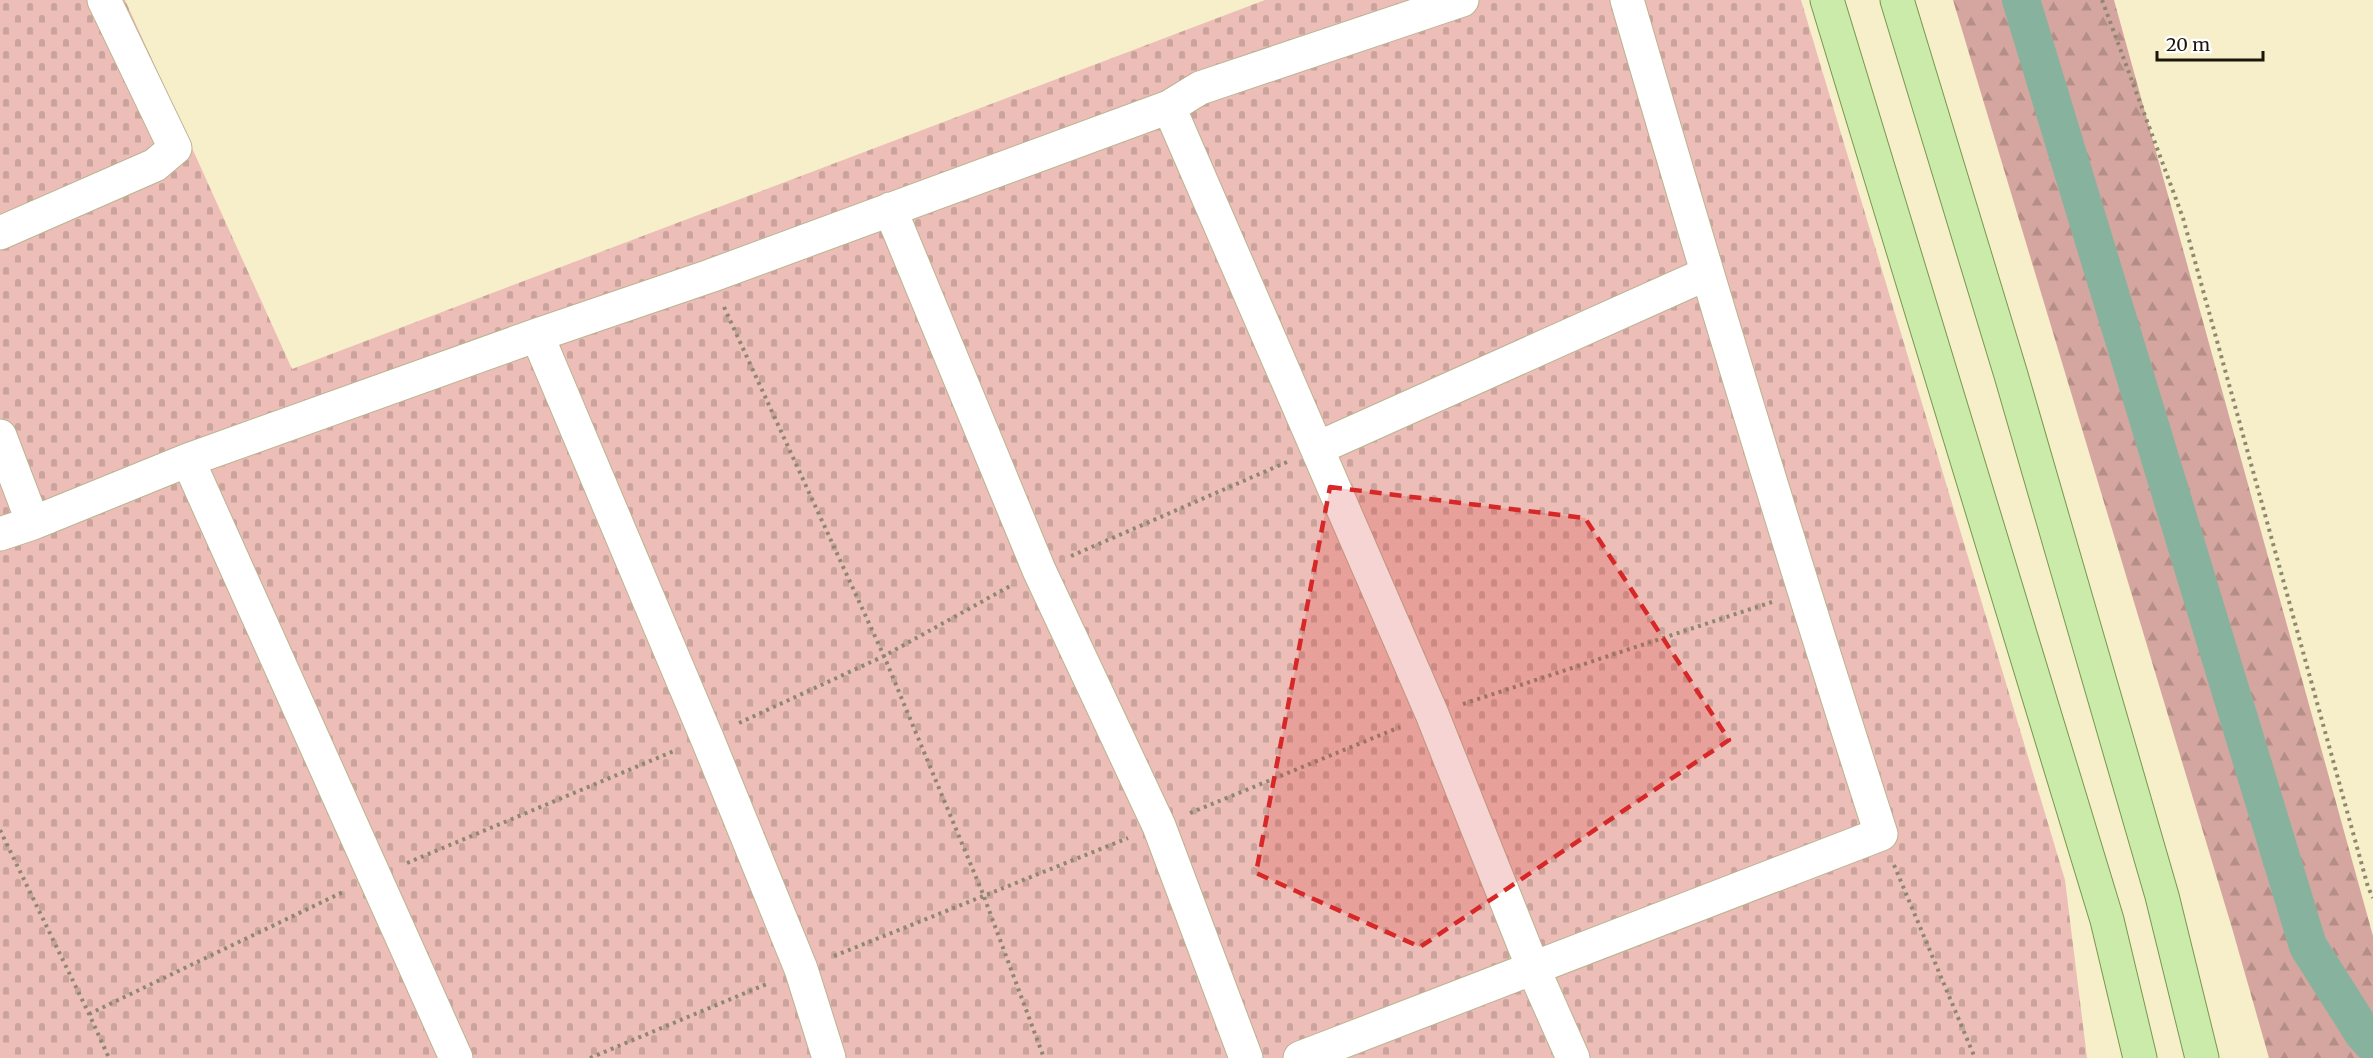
<svg xmlns="http://www.w3.org/2000/svg" width="2373" height="1058" viewBox="0 0 2373 1058" font-family="Merriweather,serif">
  <defs>
    <pattern id="forest-firs" width="22" height="20" patternUnits="userSpaceOnUse" patternTransform="scale(1.5)"><rect width="22" height="20" fill="#d4a69f"/><path d="M5 1l3.5 6h-7zM16 11l3.5 6h-7z" fill="#b58e88"/></pattern>
    <pattern id="cemetery-stones" width="16" height="16" patternUnits="userSpaceOnUse" patternTransform="scale(1.5)"><rect width="16" height="16" fill="#ecbeb7"/><path d="M2 7V4a2 2 0 0 1 4 0v3zM10 15v-3a2 2 0 0 1 4 0v3z" fill="#caa39c"/></pattern>
  </defs>
  <rect width="100%" height="100%" fill="#f7eeca"/>
  <!-- forest -->
  <path fill="url(#forest-firs)" d="M1953 0H2114L2373 936V1058H2269L2232 928Z"/>
  <!-- cemetery -->
  <path fill="url(#cemetery-stones)" d="M0 0H125L292 369 1265 0H1801L2065 880 2087 1058H0Z"/>
  <g fill="none" stroke-linecap="round" stroke-linejoin="round">
    <!-- canal -->
    <path stroke="#87b39e" stroke-width="38" d="M2021 0 2308 946 2363 1033 2373 1044"/>
    <defs>
      <path id="minor" d="M1169 107 1432 714 1533 968 1573 1058
        M890 209 1039 570 1159 826 1246 1058
        M0 233 155 165 175 148 104 0
        M537 335 707 738 801 969 829 1058
        M0 436 33 523
        M1318 448 1706 274
        M188 460 456 1058
        M0 534 33 523 188 460 537 335 710 276 1169 107 1200 88 1462 0
        M1300 1058 1881 834C1792 557 1708 279 1627 0"/>
      <path id="major" d="M1827 0 2107 920 2140 1058
        M1897 0 2011 375 2162 896 2202 1058"/>
    </defs>
    <!-- minor casing -->
    <use href="#minor" stroke="#bbb390" stroke-width="35"/>
    <!-- major casing -->
    <use href="#major" stroke="#77984e" stroke-width="35"/>
    <!-- path -->
    <path stroke="#8e886f" stroke-width="4" stroke-dasharray="3 4.5" stroke-linecap="butt" d="M2102 0 2183 218 2368 887 2373 898
      M724 307 884 656 983 894 1044 1058
      M1071 556 1287 462
      M1463 704 1772 602
      M739 723 884 656 1010 586
      M1190 813 1400 727
      M0 830 89 1014 109 1058
      M407 863 674 751
      M1894 865 1975 1058
      M834 956 1128 838
      M89 1014 343 892
      M590 1058 769 983"/>
    <!-- minor -->
    <use href="#minor" stroke="#fff" stroke-width="33"/>
    <!-- major -->
    <use href="#major" stroke="#cbebab" stroke-width="33"/>
  </g>
  <!-- marked area -->
  <path fill="#d62828" fill-opacity="0.2" stroke="#d62828" stroke-width="4.5" stroke-dasharray="12 8" stroke-linejoin="round" d="M1330 487 1585 518 1729 740 1420 947 1256 873Z"/>
  <!-- scale -->
  <path d="M2157 51v9h106v-9" fill="none" stroke="#1a170a" stroke-width="3"/>
  <text x="2166" y="51" font-size="18" fill="#1a170a" stroke="#ffffff" stroke-width="4.5" paint-order="stroke">20 m</text>
</svg>
